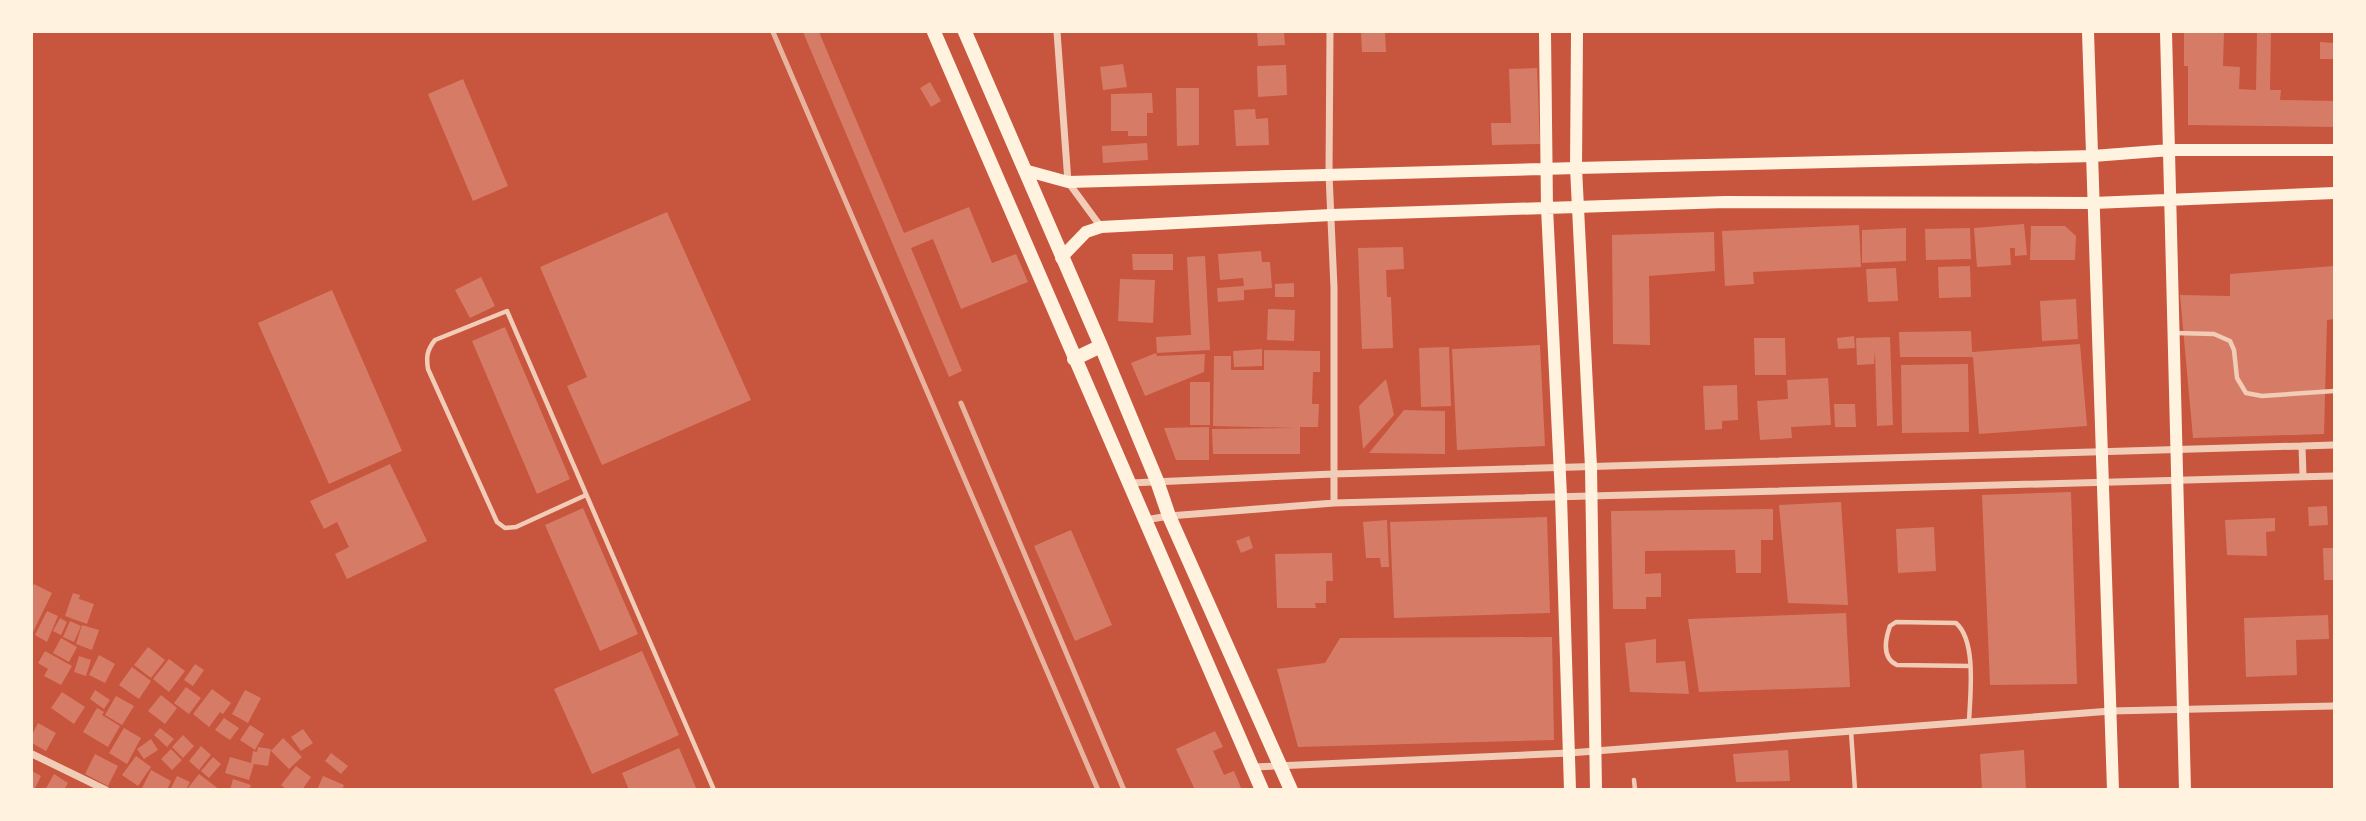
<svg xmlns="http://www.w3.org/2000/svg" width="2366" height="821" viewBox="0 0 2366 821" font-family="'Work Sans',sans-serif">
  <rect width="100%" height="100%" fill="#c8553d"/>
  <!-- building -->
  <path fill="#d67c66" d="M803 32H819L904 233 969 207 992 263 1016 254 1028 282 961 309 933 239 911 248 962 371 949 377Z
    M1257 32H1284L1285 45 1258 46Z
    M1361 32H1385L1386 52H1362Z
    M2184 32H2224L2223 66 2240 67 2239 89 2256 90 2257 32H2271L2270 90H2281L2280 100 2334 101V127L2188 125V66H2184Z
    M2320 42 2334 43V59H2320Z
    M1123 64 1127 87 1103 90 1100 67Z
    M1286 65 1287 95 1258 97 1257 66Z
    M1537 68 1540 144 1492 145 1491 123H1511L1509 69Z
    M463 79 508 186 473 201 428 94Z
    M930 82 941 101 931 107 920 88Z
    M1176 88H1199V145L1177 146Z
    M1152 93 1153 113H1147V136H1128V131H1111V94Z
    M1255 109 1256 119 1268 118 1269 145 1236 146 1234 110Z
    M1147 143 1148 160 1103 163 1102 146Z
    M667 212 751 400 602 465 567 386 587 377 540 267Z
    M2024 224 2027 255 2015 256V248H2010L2011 265 1977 267 1974 228Z
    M1859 225 1861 267 1753 272 1754 284 1725 286 1722 231Z
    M2031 226H2065L2076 236 2075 260H2030Z
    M1906 228V261L1862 263V230Z
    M1970 228 1971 259 1926 260 1925 229Z
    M1714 232 1715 271 1649 276 1650 345 1613 344 1612 235Z
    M1403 247 1404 269 1386 270 1387 297H1391L1393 348 1362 349 1358 248Z
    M1261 251 1262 262H1270L1272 288 1244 290V300L1218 302 1217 288 1244 286 1243 278 1220 280 1218 254Z
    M1132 254H1173V270H1133Z
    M1205 256 1210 350 1157 353 1156 337 1191 335 1187 257Z
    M1970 266 1971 297 1939 298 1938 267Z
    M2334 266V319L2327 320 2324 434 2193 438 2180 295 2230 296V274Z
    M1896 268 1898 301 1868 302 1866 269Z
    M481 277 495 306 470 318 455 290Z
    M1120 279 1155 280 1153 323 1118 321Z
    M1294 283V297H1275V284Z
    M332 290 402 451 329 484 258 323Z
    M2076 299 2078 339 2042 341 2040 301Z
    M1268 309 1295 310 1294 341 1267 340Z
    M505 327 570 479 537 494 472 341Z
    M1971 331 1972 352 2080 344 2087 426 1979 434 1973 357H1900L1899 332Z
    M1854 336 1855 348 1838 349 1837 338Z
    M1890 337 1893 425 1877 426 1875 352 1874 364 1857 365 1856 338Z
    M1754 338H1785L1786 375H1755Z
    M1540 345 1545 446 1457 450 1452 349Z
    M1449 347 1451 406 1421 407 1419 348Z
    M1262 349V366L1234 367 1233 351Z
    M1264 350 1320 351V372H1313L1312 404H1319L1318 427H1300V454H1213L1212 429 1296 428 1213 426 1214 356H1231V370H1264Z
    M1156 353 1157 356 1205 354 1204 372 1145 396 1131 363Z
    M1968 364 1969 432 1902 433 1901 365Z
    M1828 378 1831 425 1791 427 1792 438 1760 440 1757 401 1788 399 1787 380Z
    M1386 379 1394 415 1363 449 1359 406Z
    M1190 382H1210V425H1190Z
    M1737 385 1738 420 1722 421V429L1705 430 1703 386Z
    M1834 404H1855L1856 427H1835Z
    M1404 410 1445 411V454L1369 453Z
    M1209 427V460H1176L1164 428Z
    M390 464 427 541 347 579 335 554 349 547 337 522 324 529 310 501Z
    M2071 492 2077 684 1990 685 1982 495Z
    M1841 502 1848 605 1788 603 1779 505Z
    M2327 506 2328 525 2309 526 2308 507Z
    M583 508 638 634 600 651 545 525Z
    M1773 509V540H1761V573H1736L1735 550 1645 551V574L1661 573V597H1646V609H1613L1611 511Z
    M1547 517 1550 613 1394 618 1390 522Z
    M2275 518V531L2266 532 2267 556 2227 555 2225 520Z
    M1387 520 1389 567H1381L1380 558H1366L1363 522Z
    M1934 527 1936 571 1898 573 1896 529Z
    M1071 530 1112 625 1075 641 1034 546Z
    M1249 536 1253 548 1241 553 1236 541Z
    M2323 548H2334V580H2324Z
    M1332 553 1333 581H1326V603H1315L1316 608H1277L1275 554Z
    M34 584 52 593 32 634V589Z
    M73 593 80 595 79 599 94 604 87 624 65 616Z
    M47 611 58 616 47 642 35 635Z
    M1846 613 1850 687 1699 692 1688 619Z
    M2328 615 2329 639 2296 640 2297 675 2246 677 2244 618Z
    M60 618 67 622 61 635 53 631Z
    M70 621 81 626 74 642 63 637Z
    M82 625 99 630 92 650 76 644Z
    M1552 637 1554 740 1298 747 1277 669 1325 663 1340 638Z
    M61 638 77 647 69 662 53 653Z
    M1656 639V663L1685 661 1689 694 1630 692 1625 643Z
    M148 647 165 660 151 678 134 665Z
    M45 651 72 666 61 685 44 676 48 669 38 663Z
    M642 651 679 735 592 774 554 689Z
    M99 655 115 664 105 683 89 675Z
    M79 656 91 660 86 676 74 672Z
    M169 659 185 671 169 692 153 679Z
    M195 664 204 670 193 686 184 680Z
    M132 667 151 681 139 699 119 685Z
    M186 687 201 698 189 714 174 703Z
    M212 689 231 703 223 714 220 712 209 727 193 714Z
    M95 690 110 700 104 709 90 699Z
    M245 690 261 698 248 723 232 714Z
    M62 692 85 707 74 724 51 708Z
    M161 695 177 708 165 724 148 711Z
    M116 696 134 706 122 725 105 715Z
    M97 708 104 712 102 715 120 726 108 747 83 732Z
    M224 718 239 728 230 740 215 730Z
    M38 723 56 733 46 751 32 743V735Z
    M250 725 264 734 255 750 240 740Z
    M124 728 141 738 127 764 109 753Z
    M160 728 174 739 167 747 154 735Z
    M303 729 313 743 301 751 291 737Z
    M1215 731 1223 747 1213 751 1224 775 1234 771 1241 788 1238 790H1195L1176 749Z
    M183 735 194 746 183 758 172 747Z
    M283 738 302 757 289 769 271 751Z
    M151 739 158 750 144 759 137 749Z
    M201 746 211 755 199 770 189 761Z
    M258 747 271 749 268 766 254 764 249 780 225 773 230 757 251 763 253 751 257 752Z
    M679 748 697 790H629L622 773Z
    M171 749 182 760 172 770 161 759Z
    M1788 750 1790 781 1736 782 1733 754Z
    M2024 750 2026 790H1982L1980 754Z
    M331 753 348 766 341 774 325 761Z
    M95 754 118 766 108 786 85 774Z
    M136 756 151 767 138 786 122 775Z
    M213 757 221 764 209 778 201 771Z
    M296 766 311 777 302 790H287L281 785Z
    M151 770 171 781 167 790H141Z
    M32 771 41 776 34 790H32Z
    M54 774 68 783 64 790H45Z
    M199 774 220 790 188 788Z
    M177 776 190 782 186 790H170Z
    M323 776 344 785 342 790 318 788Z
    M233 779 251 785 249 790H230Z"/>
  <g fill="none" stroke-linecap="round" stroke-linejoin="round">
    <!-- service -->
    <path stroke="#f1ccb7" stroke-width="4.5" d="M2175 333 2214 334 2230 341 2234 350 2237 378 2246 393 2262 396 2334 391
      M586 495 516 527 505 528 497 522 428 369C426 357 427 350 435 340L507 311 714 790
      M1969 722C1970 696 1977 641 1956 623L1896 622 1890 626C1885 640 1882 658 1897 665L1970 666
      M1851 731 1855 790
      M1634 780 1635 790"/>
    <!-- minor -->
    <path stroke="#f1ccb7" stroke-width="7" d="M1057 32 1068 182 1101 227
      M1330 32 1329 174 1334 288V503
      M2302 446 2303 476
      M1130 483 1333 474 2334 445
      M1145 520 1169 516 1334 503 2334 476
      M32 754 106 790
      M1253 767 1569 753 2111 711 2334 706"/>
    <!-- secondary -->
    <path stroke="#fff3e0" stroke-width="12" d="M1545 32 1547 208 1561 496 1570 790
      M1577 32 1576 168 1591 467 1596 790
      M2088 32 2113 790
      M2166 32 2185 790
      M1024 170 1068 182 1576 168 2093 156 2170 150H2334
      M1061 258 1086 232 1101 227 1331 215 1725 202 2093 203 2334 193"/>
    <!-- trunk -->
    <path stroke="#fff3e0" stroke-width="14" d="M934 32 1262 790
      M965 32 1101 346 1157 481 1169 516 1291 790
      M1074 359 1101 346"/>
    <!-- rail -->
    <path stroke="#e9b49f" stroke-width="5" d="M773 32 1098 790
      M961 403 1124 790"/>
  </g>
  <!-- border -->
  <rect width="2366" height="821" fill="none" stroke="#fff3e0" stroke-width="66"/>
</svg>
